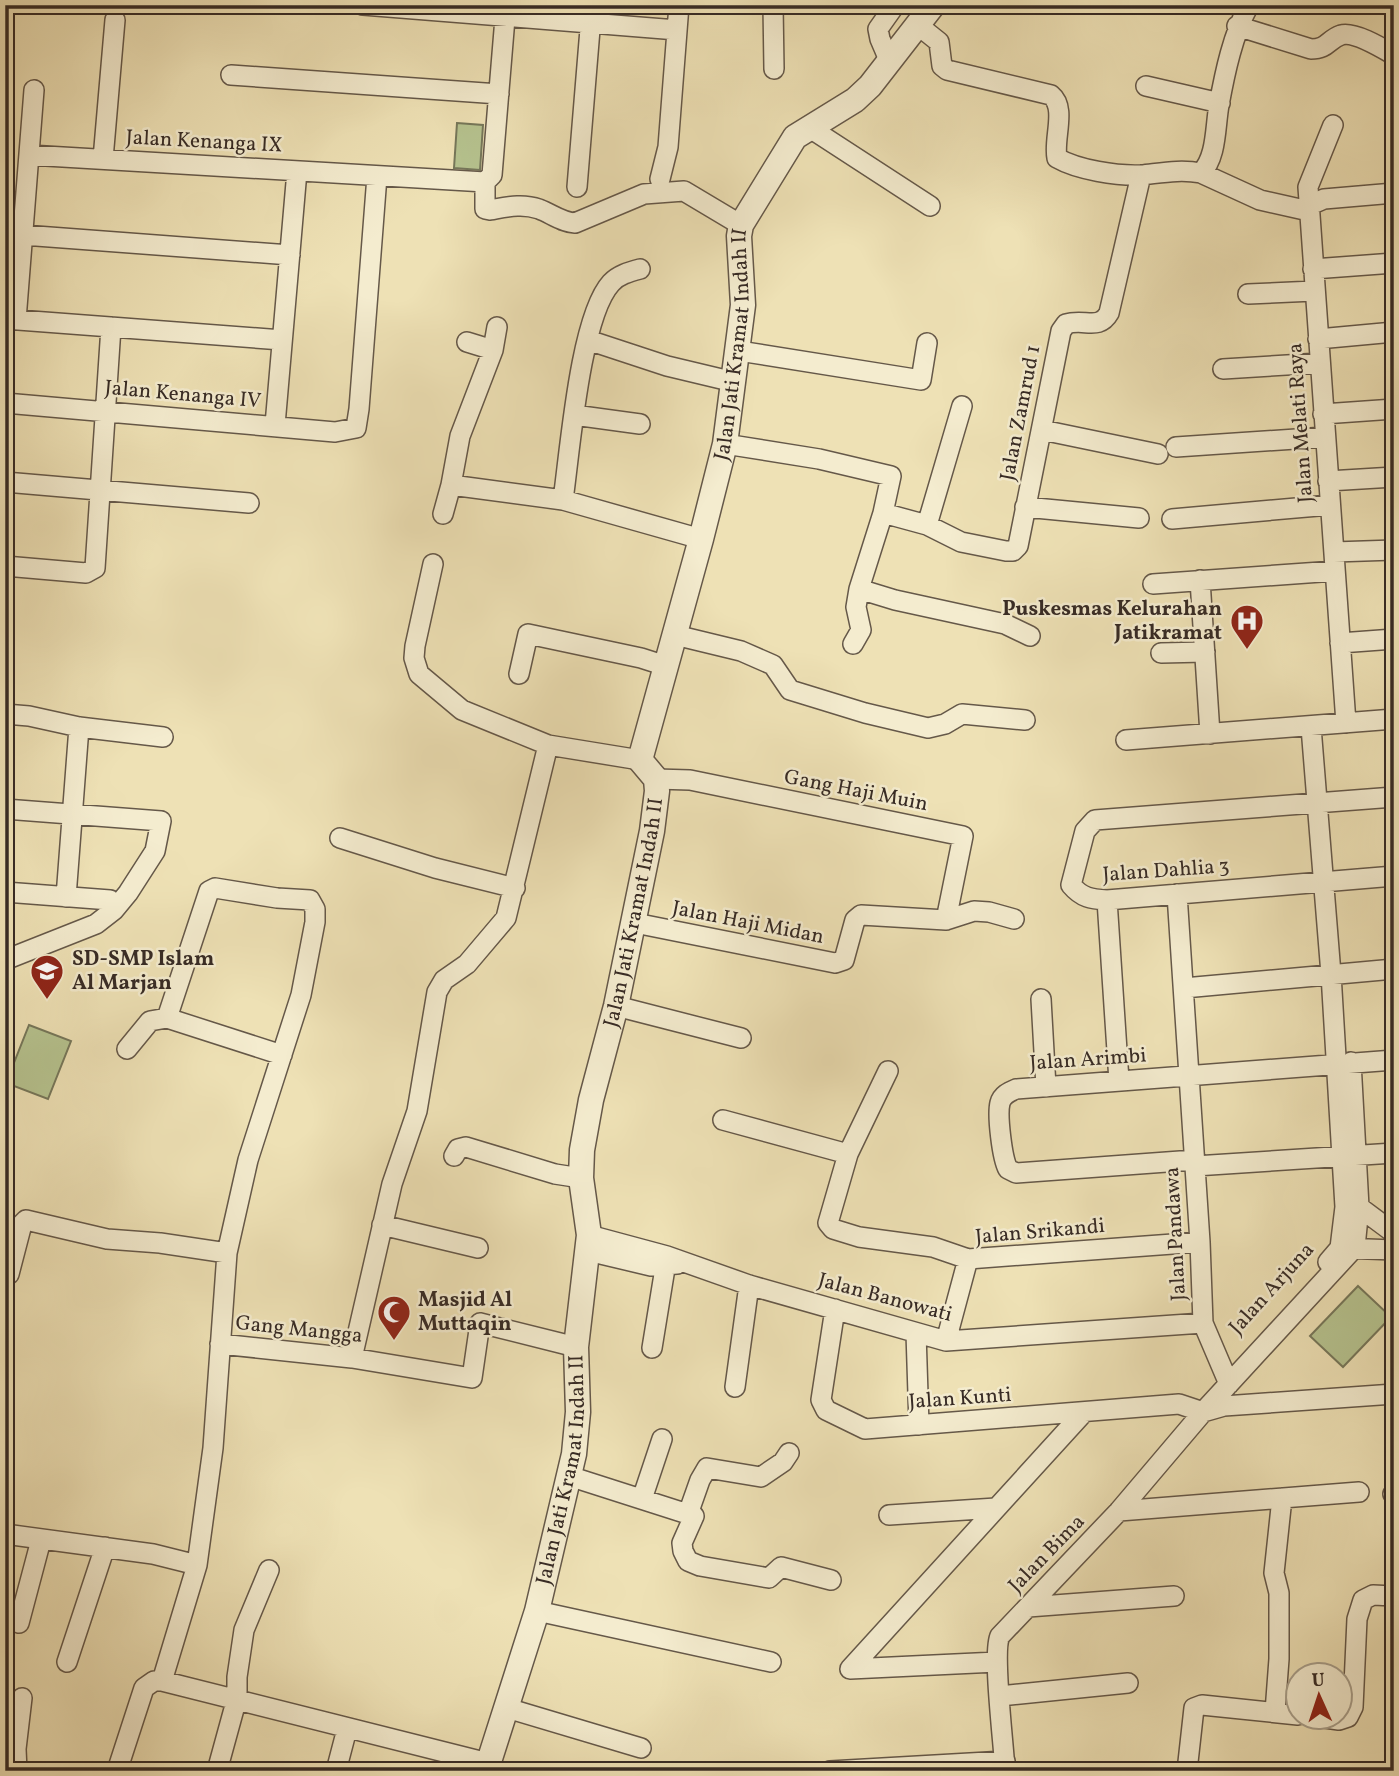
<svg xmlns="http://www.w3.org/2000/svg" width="1399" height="1776" viewBox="0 0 1399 1776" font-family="Vollkorn,serif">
  <rect width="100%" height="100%" fill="#eee1b5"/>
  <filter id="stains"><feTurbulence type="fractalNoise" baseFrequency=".00286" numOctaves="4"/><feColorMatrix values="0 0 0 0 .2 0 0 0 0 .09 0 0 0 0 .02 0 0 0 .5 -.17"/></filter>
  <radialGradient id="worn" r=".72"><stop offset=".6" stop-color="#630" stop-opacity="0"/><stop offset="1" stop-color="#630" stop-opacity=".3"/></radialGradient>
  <!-- grass -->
  <path fill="#b6c38f" stroke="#76775a" stroke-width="2" d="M457 123 483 125 480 170 454 168Z
    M29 1025 71 1041 48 1099 6 1083Z
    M1358 1286 1391 1317 1343 1367 1310 1336Z"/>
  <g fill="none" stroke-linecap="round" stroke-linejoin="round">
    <defs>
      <path id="minor" d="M363 5 677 30
        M773 5 774 69
        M919 26 939 42 942 66 947 70 1051 95C1067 108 1053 139 1057 158 1078 170 1117 176 1141 175 1161 173 1180 169 1201 173 1217 157 1215 127 1219 105 1225 72 1233 34 1249 5
        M1237 26 1311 49C1328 49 1327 40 1341 35 1354 31 1382 48 1394 55
        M889 60 880 39 878 29 895 5
        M231 75 499 94
        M1146 86 1220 103
        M1333 125 1308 187 1346 723
        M810 128 930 206
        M29 155 485 182
        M103 159 115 20
        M1201 173 1260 200 1309 211
        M660 179 668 147 679 5
        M485 182V209L490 210C507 207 522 203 539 209 552 214 561 222 575 223L644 194 684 191 741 225
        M485 182 492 175 506 6
        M577 187 592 5
        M1308 206 1324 199 1394 193
        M23 235 290 255
        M1313 269 1394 263
        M1248 294 1314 291
        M5 319 282 340
        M16 320 34 90
        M497 327 493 350 460 436 451 485 563 500 701 539
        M1318 339 1394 332
        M588 340 667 366 734 382
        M467 342 493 350
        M739 351 921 380 927 343
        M1223 369 1320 363
        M5 403 335 432 356 428 359 409 377 176
        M1323 414 1394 409
        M574 415 640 424
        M275 425 297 171
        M1042 430 1158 454
        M725 444 819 459 891 476 883 513 859 589 895 600 1005 624 1030 636
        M1176 447 1325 437
        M1328 481 1394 477
        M5 482 249 503
        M563 500C570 451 580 317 611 283 618 275 629 272 640 269
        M1025 507 1139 518
        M883 513 927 525 961 542 1006 551H1013L1018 546 1061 331 1066 324C1084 318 1099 331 1109 313L1141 175
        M443 514 451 485
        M1172 519 1330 505
        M927 525 962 406
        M1334 552 1394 550
        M433 564 415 646 414 658 419 674 462 710 548 745 640 760
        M5 566 86 573 95 568 111 327
        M1200 580 1210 734
        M1153 584 1335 571
        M675 635 741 651 773 665 790 690 865 713 928 728 945 724 962 714 1025 720
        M1340 643 1394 639
        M853 644 861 630 856 607 859 589
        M1161 653 1205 652
        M519 674 528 634 641 658 666 666
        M5 714 29 716 79 727 163 737
        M1311 727 1331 974 1345 1207 1340 1248 1328 1262
        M1126 740 1394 719
        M656 779 690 780 963 836 946 920
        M1394 797 1095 820 1085 831 1071 885C1082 898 1091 899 1107 900L1394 876
        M5 809 161 821 155 851 128 893 114 910 96 924 5 960
        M340 838 435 868 515 888
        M5 892 110 900
        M1177 894 1200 1242 1203 1323 1229 1384
        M66 897 79 727
        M1107 900 1119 1081
        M635 923 835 963 844 960 855 920 861 915 946 920 974 911 989 912 1014 919
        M1184 988 1394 969
        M1041 999 1046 1087
        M616 1006 741 1038
        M127 1049 150 1021 167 1018 282 1055
        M888 1071 848 1154 828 1223 833 1229 859 1237 933 1247 968 1259
        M723 1120 848 1154
        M454 1156 458 1149 466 1147 555 1174 581 1178
        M1194 1160 1016 1173 1008 1169C1002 1158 997 1115 1000 1103 1002 1095 1009 1092 1016 1089L1394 1060
        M1195 1166 1394 1153
        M1350 1207H1359L1394 1233
        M382 1225 478 1248
        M589 1235 667 1256 749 1285 946 1341 1203 1323
        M1342 1248 1394 1250
        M588 1251 651 1266 677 1264
        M5 1273 9 1274 22 1224 26 1220 107 1239 160 1243 227 1253
        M835 1309 821 1400 826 1410 865 1429 1179 1404 1203 1412 1224 1406 1394 1394
        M916 1333 919 1425
        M946 1341 968 1259 1200 1242
        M220 1344 352 1358 472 1378 480 1323 576 1347
        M652 1348 667 1256
        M352 1358 392 1184 417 1111 437 992 444 980 467 964 506 918 548 745
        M735 1387 749 1285
        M569 1476 694 1516 682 1543 683 1551 688 1561 700 1566 769 1578 781 1567 831 1580
        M1393 1494H1394
        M642 1499 662 1439
        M1119 1511 1359 1492
        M688 1514 700 1480 707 1468 761 1477 783 1462 789 1453
        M889 1515 996 1508
        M5 1534 153 1554 197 1565
        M1028 1607 1174 1596
        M537 1611 771 1662
        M19 1623 41 1540
        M67 1662 105 1547
        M850 1669 1084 1412
        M850 1669 997 1662
        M162 1681 197 1565 213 1448 227 1253 248 1160 301 995 315 922V909L310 900 277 898 215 888 209 891 167 1018
        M1000 1696 1128 1683
        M507 1708 641 1748
        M1275 1712 1279 1659V1593L1274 1573 1282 1498
        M1311 1716 1339 1720 1348 1717 1353 1707 1357 1619 1363 1600 1373 1595 1394 1596
        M17 1771 16 1749 22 1698
        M117 1771 144 1688 154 1681H162L488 1763
        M217 1771 237 1698V1677L244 1630 269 1570
        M336 1771 347 1729
        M830 1771 1005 1761
        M1005 1771C1004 1746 992 1652 1000 1636L1119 1511 1203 1412 1355 1247 1359 1207 1351 1062
        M1187 1771 1194 1708 1202 1705 1298 1715"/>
      <g id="tertiary">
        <path id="s1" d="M486 1771 537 1611 574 1454 578 1412 576 1347 589 1235 581 1178 582 1150 591 1100 616 1006 652 831 657 791 656 779 640 760 701 539 725 444 743 305 739 236 741 225 795 137 855 100 870 86 933 5"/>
      </g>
    </defs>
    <!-- minor casing -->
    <use href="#minor" stroke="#655849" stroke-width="22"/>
    <!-- tertiary casing -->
    <use href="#tertiary" stroke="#655849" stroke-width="27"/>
    <!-- minor -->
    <use href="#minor" stroke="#f4eccf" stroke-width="19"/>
    <!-- tertiary -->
    <use href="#tertiary" stroke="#f4eccf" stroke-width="24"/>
  </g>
  <!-- icons -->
  <defs>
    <symbol id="hospital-pin" viewBox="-11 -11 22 30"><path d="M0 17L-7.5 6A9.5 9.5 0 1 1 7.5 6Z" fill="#8f2418" stroke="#f4eccf"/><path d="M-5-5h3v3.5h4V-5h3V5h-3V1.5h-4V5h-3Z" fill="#fff"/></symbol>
    <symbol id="school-pin" viewBox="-11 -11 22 30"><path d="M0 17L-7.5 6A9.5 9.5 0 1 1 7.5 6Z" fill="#8f2418" stroke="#f4eccf"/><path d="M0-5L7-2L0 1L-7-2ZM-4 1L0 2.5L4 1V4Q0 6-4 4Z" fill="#fff"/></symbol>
    <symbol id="mosque-pin" viewBox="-11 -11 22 30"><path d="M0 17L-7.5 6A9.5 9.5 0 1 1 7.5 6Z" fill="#8f2418" stroke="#f4eccf"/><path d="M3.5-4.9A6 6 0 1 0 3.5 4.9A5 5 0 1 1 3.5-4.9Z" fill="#fff"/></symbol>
  </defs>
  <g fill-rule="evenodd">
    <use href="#hospital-pin" x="1228" y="602" width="38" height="52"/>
    <use href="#school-pin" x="28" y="952" width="38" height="52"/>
    <use href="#mosque-pin" x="375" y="1293" width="38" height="52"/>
  </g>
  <g text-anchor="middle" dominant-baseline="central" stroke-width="5" stroke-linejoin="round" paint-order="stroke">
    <!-- street labels -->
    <g font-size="21" fill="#372b25" stroke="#f4eccf">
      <text transform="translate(204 142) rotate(3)">Jalan Kenanga IX</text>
      <text stroke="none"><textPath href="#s1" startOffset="1466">Jalan Jati Kramat Indah II</textPath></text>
      <text transform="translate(183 395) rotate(5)">Jalan Kenanga IV</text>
      <text transform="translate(1021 413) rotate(-79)">Jalan Zamrud 1</text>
      <text transform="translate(1301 423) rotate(-94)">Jalan Melati Raya</text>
      <text transform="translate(856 791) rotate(11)">Gang Haji Muin</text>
      <text transform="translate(1166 871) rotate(-4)">Jalan Dahlia 3</text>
      <text stroke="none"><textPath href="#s1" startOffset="878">Jalan Jati Kramat Indah II</textPath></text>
      <text transform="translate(748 923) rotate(11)">Jalan Haji Midan</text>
      <text transform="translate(1088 1060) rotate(-4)">Jalan Arimbi</text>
      <text transform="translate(1040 1232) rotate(-5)">Jalan Srikandi</text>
      <text transform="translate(1176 1234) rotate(-93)">Jalan Pandawa</text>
      <text transform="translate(1272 1289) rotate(-48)">Jalan Arjuna</text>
      <text transform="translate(885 1298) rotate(15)">Jalan Banowati</text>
      <text transform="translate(299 1330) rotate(6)">Gang Mangga</text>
      <text transform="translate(960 1399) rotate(-4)">Jalan Kunti</text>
      <text stroke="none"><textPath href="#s1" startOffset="312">Jalan Jati Kramat Indah II</textPath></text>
      <text transform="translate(1047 1554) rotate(-46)">Jalan Bima</text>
    </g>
    <!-- poi labels -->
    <g font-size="21" font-weight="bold" fill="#372b25" stroke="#f4eccf" text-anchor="start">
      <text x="1222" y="609" text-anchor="end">Puskesmas Kelurahan<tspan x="1222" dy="24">Jatikramat</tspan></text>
      <text x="72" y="959">SD-SMP Islam<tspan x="72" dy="24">Al Marjan</tspan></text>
      <text x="418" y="1300">Masjid Al<tspan x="418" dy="24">Muttaqin</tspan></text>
    </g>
  </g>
  <!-- margin -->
  <rect width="1399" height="1776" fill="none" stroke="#eee1b5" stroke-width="28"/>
  <rect x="7" y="7" width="1385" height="1762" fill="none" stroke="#372b25" stroke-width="3.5"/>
  <rect x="14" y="14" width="1371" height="1748" fill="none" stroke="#372b25" stroke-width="2"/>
  <!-- north arrow -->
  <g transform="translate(1319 1696) rotate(357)"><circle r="33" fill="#f4eccf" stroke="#a89f8b" stroke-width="2"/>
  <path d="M0-5L12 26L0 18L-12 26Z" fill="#8f2418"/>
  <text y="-10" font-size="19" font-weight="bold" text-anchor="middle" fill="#372b25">U</text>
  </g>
  <rect width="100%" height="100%" filter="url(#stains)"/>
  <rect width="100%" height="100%" fill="url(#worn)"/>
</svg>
